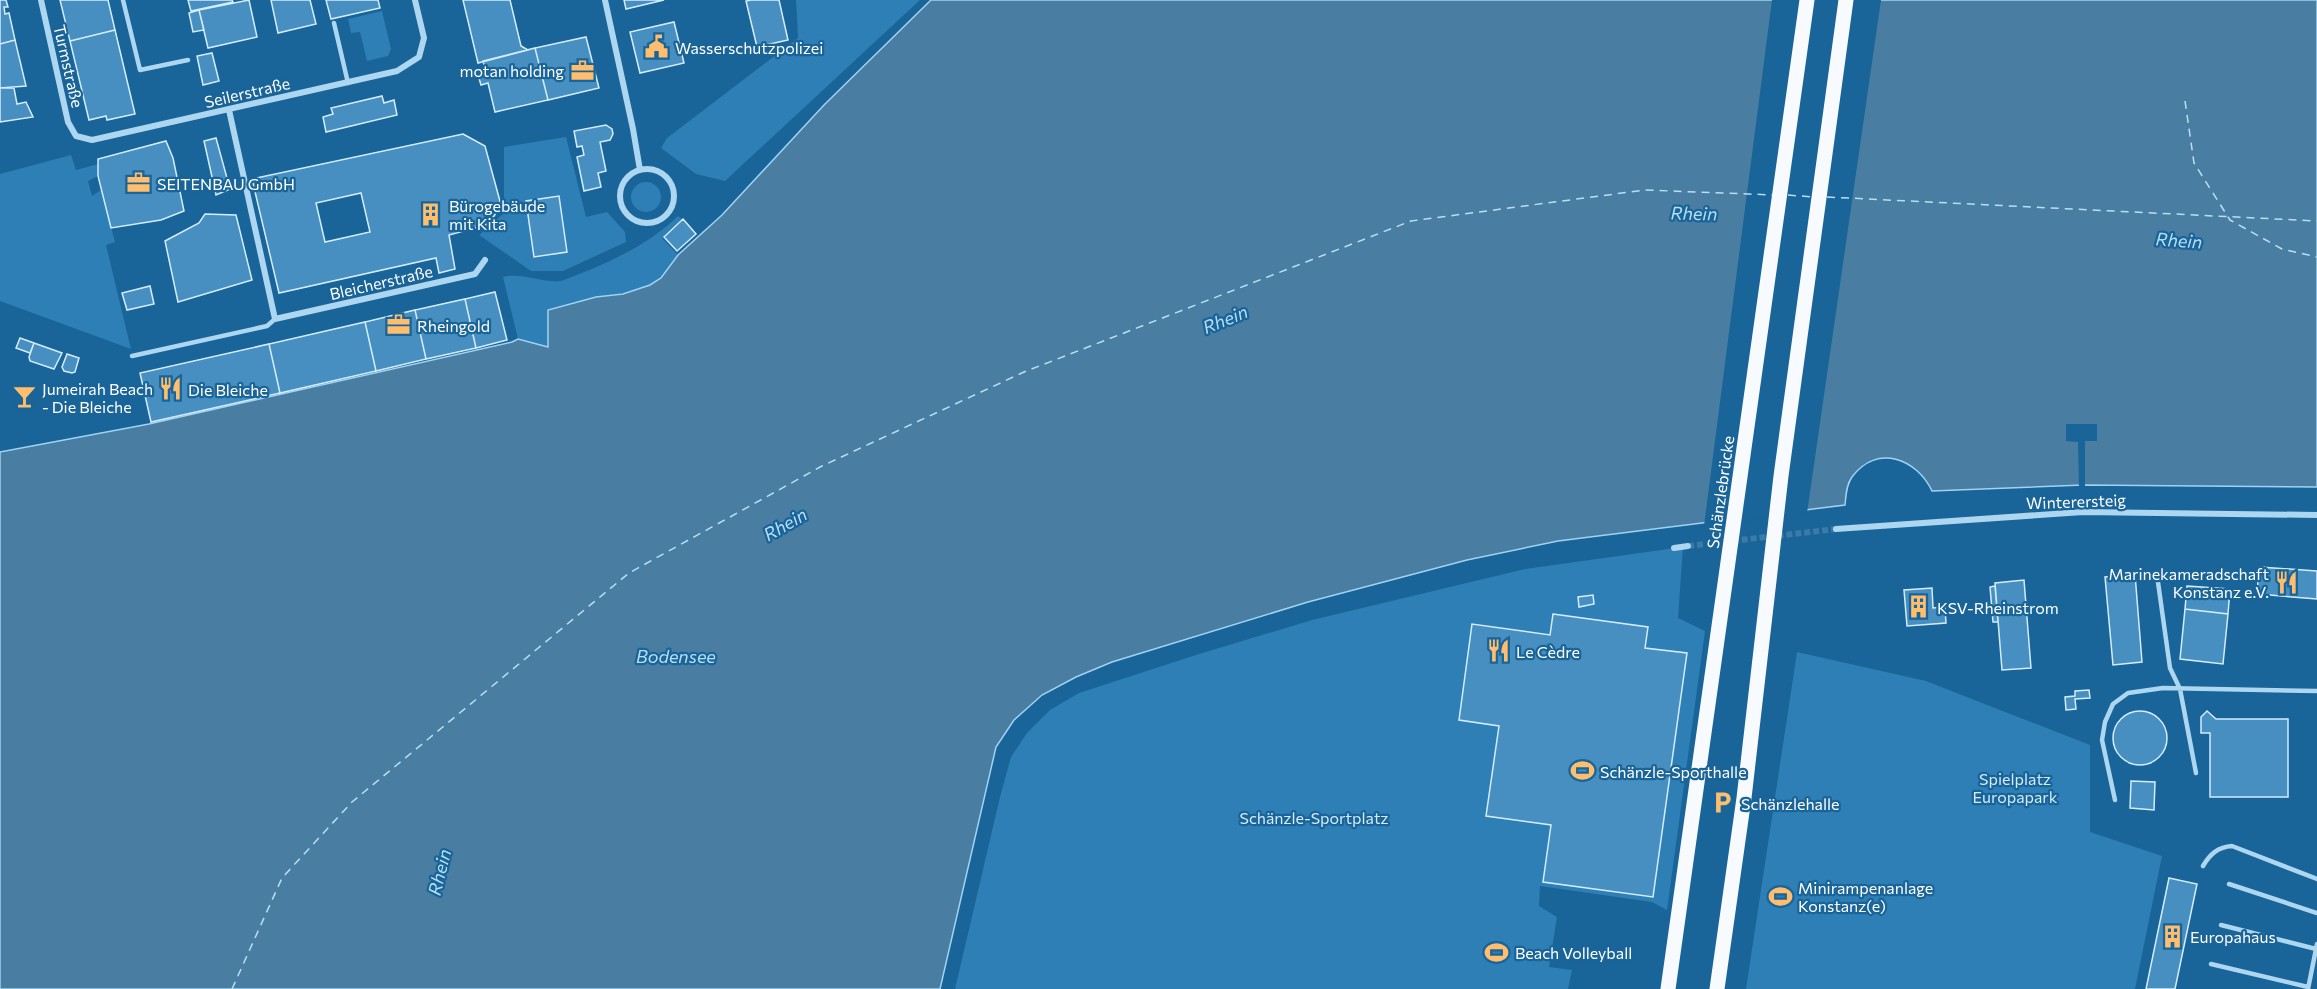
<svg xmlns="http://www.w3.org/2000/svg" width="2317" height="989" viewBox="0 0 2317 989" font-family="Commissioner,sans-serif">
  <rect width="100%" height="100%" fill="#196498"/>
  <!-- green -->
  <path fill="#2d7fb6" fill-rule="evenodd" d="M796 0H920L725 181 696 174 661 148 667 138 798 38Z
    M382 11 391 49 388 56 367 61 360 32 351 33 348 19Z
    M566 137 586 217 607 212 625 232 626 242 563 271H531L479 235 504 213V147Z
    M71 155 76 170 98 164V176L88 181 92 196 101 190 115 242 106 245 131 349 0 301V174Z
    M631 197a15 15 0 1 1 30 0a15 15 0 1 1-30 0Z
    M678 216 682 219 662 238 678 255 662 276 650 285 625 293 596 297 548 348 518 339 503 277C523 272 541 283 561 281 604 265 646 247 678 216Z
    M1683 547 1678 618 1705 631 1667 910 1652 902 1540 886 1539 906 1557 917 1549 967 1572 970 1568 989H955L1000 797 1011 757 1027 733 1050 710 1079 693 1199 654 1312 620 1525 569ZM1553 614 1648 628 1645 648 1687 654 1486 816 1499 726 1459 720 1473 624 1550 635Z
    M1797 652 1926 681 2090 745V832L2162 856 2135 989H1746Z"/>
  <!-- water -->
  <path fill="#497da1" stroke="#a0d3f3" stroke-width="1.5" d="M931 0H2317V487L2083 485 1932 491C1917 459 1877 443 1852 477 1846 485 1846 496 1845 505L1558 541 1467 560 1308 602 1112 662 1076 677 1042 695 1014 720 996 747 940 989H0V452L149 424 512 342 518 339 548 347V310L596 297 623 294 650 285 661 278 678 255 722 215 824 105Z"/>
  <!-- pier -->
  <path fill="#196498" d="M1772 0H1881L1807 513 1704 526Z
    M2066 424H2097V441H2085V488H2079L2078 442 2066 441Z"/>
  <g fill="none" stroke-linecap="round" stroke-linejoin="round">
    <!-- ferry -->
    <path stroke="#b9dff7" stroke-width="1.5" stroke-dasharray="8 6" stroke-linecap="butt" d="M2185 101 2194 163 2230 220 2282 249 2317 257
      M1788 195 1813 197
      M1827 197 2317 221
      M232 989 282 878 352 802 629 573 822 466 1024 372 1411 221 1645 190 1774 195"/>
  </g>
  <!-- building -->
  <path fill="#468fc0" stroke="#d4ecfc" stroke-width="1.5" fill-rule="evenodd" d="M0 0H6L8 7H4L5 14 9 13 15 40 0 44Z
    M60 0H108L115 30 70 41Z
    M188 0H232L233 2 191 11Z
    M249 0 257 37 208 48 199 10Z
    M271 0H310L316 24 278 33Z
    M326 0H378L380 8 331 19Z
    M463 0H510L521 46 528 50 478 63Z
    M624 0H664L626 9Z
    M751 0H779L788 40 757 47 746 1Z
    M199 10 204 30 193 32 189 13Z
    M674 22 684 63 640 73 630 32Z
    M115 30 135 114 107 120 106 116 89 120 70 41Z
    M586 37 599 88 548 100 535 48Z
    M15 40 26 86 0 88V44Z
    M535 48 548 100 495 112 488 83 481 85 478 75 486 73 483 61Z
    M212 53 219 81 203 85 197 56Z
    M0 88H14L17 104 26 102 33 117 0 122Z
    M382 96 384 103 394 100 397 115 326 132 323 117 333 114 331 108Z
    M606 125 612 129 613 134 610 140 600 142 606 171 598 173 601 187 584 191 577 157 584 155 582 146 577 147 574 131Z
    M463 134 485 146 501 205 489 224 449 235 455 269 439 273 436 258 279 293 252 179ZM361 193 370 232 325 242 316 203Z
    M216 138 230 189 216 195 204 141Z
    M166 141 173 158 184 211 161 220 111 228 98 176V159Z
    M559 196 567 252 534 257 526 201Z
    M205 214 236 215 252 280 178 302 165 241 199 223Z
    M683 219 696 234 677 251 664 237Z
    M150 286 154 304 127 310 122 293Z
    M495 292 507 340 476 348 465 299Z
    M465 299 476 348 426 359 415 310Z
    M415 310 426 359 376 371 365 322Z
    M365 322 376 371 280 393 269 344Z
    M20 338 34 343 30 353 16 348Z
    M34 343 62 353 54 369 30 361 29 357Z
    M269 344 280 393 151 422 140 373Z
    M67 354 79 358 75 372 72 373 64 371 62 367Z
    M2259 567 2317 571V599L2257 594Z
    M2135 574 2142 662 2113 665 2105 577Z
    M2024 580 2031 668 2002 670 1995 583Z
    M1995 586 1998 622H1993L1990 587Z
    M2187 586 2230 589 2228 614 2185 609Z
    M1932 588 1933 608 1945 607 1946 623 1907 626 1904 590Z
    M1593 595 1594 604 1579 607 1578 597Z
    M2185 609 2228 614 2223 664 2180 659Z
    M1553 614 1648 627 1645 648 1687 653 1653 897 1543 882 1551 825 1486 816 1499 726 1459 720 1472 624 1550 635Z
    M2089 690 2090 698 2075 699 2076 709 2066 710 2065 697 2075 696V691Z
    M2207 711 2216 719H2288V797H2210V733H2201V717Z
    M2113 738a27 27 0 1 1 54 0a27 27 0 1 1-54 0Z
    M2131 781 2155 782 2154 810 2130 808Z
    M2169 878 2197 884 2175 989H2146Z"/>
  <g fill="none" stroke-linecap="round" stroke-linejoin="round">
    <!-- street-tunnel -->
    <path stroke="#3c7ba7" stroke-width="6" stroke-dasharray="6 3" stroke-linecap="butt" d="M1688 546 1836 529"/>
    <!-- lane -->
    <path stroke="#add6f1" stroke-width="4.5" d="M123 0 140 70 188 60
      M334 23 348 83
      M132 356 267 326 275 319
      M2157 575 2170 668 2180 689 2196 773
      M2115 800 2102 740 2105 722 2113 704 2128 693 2163 688 2317 691
      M2203 866C2210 854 2218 847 2232 846L2317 879
      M2229 884 2317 913
      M2221 925 2316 949
      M2211 964 2308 987
      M2308 989 2317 944"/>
    <!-- street -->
    <path stroke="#add6f1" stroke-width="6" d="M41 0 68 122 76 136 92 140 397 71 419 57 424 38 415 0
      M605 0 633 129 640 170
      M229 110 275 319 475 274 485 260
      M620 196a27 27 0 1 1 54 0a27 27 0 1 1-54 0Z
      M1836 529 2083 512 2317 515
      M1674 548 1688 546"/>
    <!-- primary -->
    <path stroke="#f7fbff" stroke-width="15" d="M1668 989 1807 0
      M1717 989 1744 798 1781 476 1846 0"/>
  </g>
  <!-- icons -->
  <defs>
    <symbol id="civic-bare" viewBox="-9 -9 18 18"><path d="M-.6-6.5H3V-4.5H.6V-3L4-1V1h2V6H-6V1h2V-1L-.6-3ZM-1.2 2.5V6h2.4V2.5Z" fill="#ffbe6d" stroke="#196498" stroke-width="2.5" paint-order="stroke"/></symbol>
    <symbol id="office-bare" viewBox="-9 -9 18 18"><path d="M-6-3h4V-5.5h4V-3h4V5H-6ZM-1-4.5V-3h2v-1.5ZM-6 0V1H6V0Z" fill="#ffbe6d" stroke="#196498" stroke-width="2.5" paint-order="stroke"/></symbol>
    <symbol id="building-bare" viewBox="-9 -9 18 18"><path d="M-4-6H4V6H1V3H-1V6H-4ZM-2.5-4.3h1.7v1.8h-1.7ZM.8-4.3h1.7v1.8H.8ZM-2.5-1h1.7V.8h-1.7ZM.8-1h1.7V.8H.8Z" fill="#ffbe6d" stroke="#196498" stroke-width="2.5" paint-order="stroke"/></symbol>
    <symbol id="restaurant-bare" viewBox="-9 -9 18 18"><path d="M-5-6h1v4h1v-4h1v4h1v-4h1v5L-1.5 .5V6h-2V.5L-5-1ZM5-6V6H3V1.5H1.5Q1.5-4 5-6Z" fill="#ffbe6d" stroke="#196498" stroke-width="2.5" paint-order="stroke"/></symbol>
    <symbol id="bar-bare" viewBox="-9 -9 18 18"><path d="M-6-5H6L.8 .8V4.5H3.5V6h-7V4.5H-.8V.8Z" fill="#ffbe6d" stroke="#196498" stroke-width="2.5" paint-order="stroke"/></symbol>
    <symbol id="stadium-bare" viewBox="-9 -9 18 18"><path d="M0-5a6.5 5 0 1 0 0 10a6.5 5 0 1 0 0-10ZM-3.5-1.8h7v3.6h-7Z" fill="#ffbe6d" stroke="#196498" stroke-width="2.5" paint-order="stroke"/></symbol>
    <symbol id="parking-bare" viewBox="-9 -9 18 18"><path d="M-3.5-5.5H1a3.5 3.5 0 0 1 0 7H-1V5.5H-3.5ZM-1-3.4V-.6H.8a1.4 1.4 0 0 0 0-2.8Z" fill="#ffbe6d" stroke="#196498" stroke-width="2.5" paint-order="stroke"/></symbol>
  </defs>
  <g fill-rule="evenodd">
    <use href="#civic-bare" x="640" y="30" width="33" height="33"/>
    <use href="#office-bare" x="566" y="54" width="33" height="33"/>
    <use href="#office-bare" x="122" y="166" width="33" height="33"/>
    <use href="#building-bare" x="414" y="198" width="33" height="33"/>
    <use href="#office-bare" x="382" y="308" width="33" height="33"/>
    <use href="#restaurant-bare" x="154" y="372" width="33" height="33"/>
    <use href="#bar-bare" x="8" y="380" width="33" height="33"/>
    <use href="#restaurant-bare" x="2270" y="566" width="33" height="33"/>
    <use href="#building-bare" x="1902" y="590" width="33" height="33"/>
    <use href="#restaurant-bare" x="1482" y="634" width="33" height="33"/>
    <use href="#stadium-bare" x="1566" y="754" width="33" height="33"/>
    <use href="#parking-bare" x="1706" y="786" width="33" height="33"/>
    <use href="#stadium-bare" x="1764" y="880" width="33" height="33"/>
    <use href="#building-bare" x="2156" y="920" width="33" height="33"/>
    <use href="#stadium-bare" x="1480" y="936" width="33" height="33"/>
  </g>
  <g text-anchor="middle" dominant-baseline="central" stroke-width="4.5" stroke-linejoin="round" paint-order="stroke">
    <!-- poi labels -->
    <g font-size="16" fill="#fff" stroke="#196498" text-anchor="start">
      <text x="675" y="47">Wasserschutzpolizei</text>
      <text x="564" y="70" text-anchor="end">motan holding</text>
      <text x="157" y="183">SEITENBAU GmbH</text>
      <text x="449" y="205">Bürogebäude<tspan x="449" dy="18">mit Kita</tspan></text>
      <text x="417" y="325">Rheingold</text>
      <text x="42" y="388">Jumeirah Beach<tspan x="42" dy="18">- Die Bleiche</tspan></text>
      <text x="188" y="389">Die Bleiche</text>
      <text x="2269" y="573" text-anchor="end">Marinekameradschaft<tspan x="2269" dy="18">Konstanz e.V.</tspan></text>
      <text x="1937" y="607">KSV-Rheinstrom</text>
      <text x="1516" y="651">Le Cèdre</text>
      <text x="1600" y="771">Schänzle-Sporthalle</text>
      <text x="1741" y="803">Schänzlehalle</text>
      <text x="1798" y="887">Minirampenanlage<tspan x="1798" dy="18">Konstanz(e)</tspan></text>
      <text x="2190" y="936">Europahaus</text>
      <text x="1515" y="952">Beach Volleyball</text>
    </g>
    <!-- street labels -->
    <g font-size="16" fill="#fff" stroke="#196498">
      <text transform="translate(69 66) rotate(77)">Turmstraße</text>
      <text transform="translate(247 92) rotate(-13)">Seilerstraße</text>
      <text transform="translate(381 282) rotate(-13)">Bleicherstraße</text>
      <text transform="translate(1720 492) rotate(-82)">Schänzlebrücke</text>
      <text transform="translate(2076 501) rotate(-2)">Winterersteig</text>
    </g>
    <!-- park labels -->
    <g font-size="16" fill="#d4ecfc" stroke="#196498">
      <text x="2015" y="778">Spielplatz<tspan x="2015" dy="18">Europapark</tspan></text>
      <text x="1314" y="817">Schänzle-Sportplatz</text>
    </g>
    <!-- water labels -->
    <g font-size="18" font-style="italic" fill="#b9dff7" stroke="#196498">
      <text transform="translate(1694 213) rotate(1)">Rhein</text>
      <text transform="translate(2179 240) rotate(4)">Rhein</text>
      <text transform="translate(1225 319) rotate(-22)">Rhein</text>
      <text transform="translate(785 524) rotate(-30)">Rhein</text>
      <text x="676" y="656">Bodensee</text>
      <text transform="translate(439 872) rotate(-76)">Rhein</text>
    </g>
  </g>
</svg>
